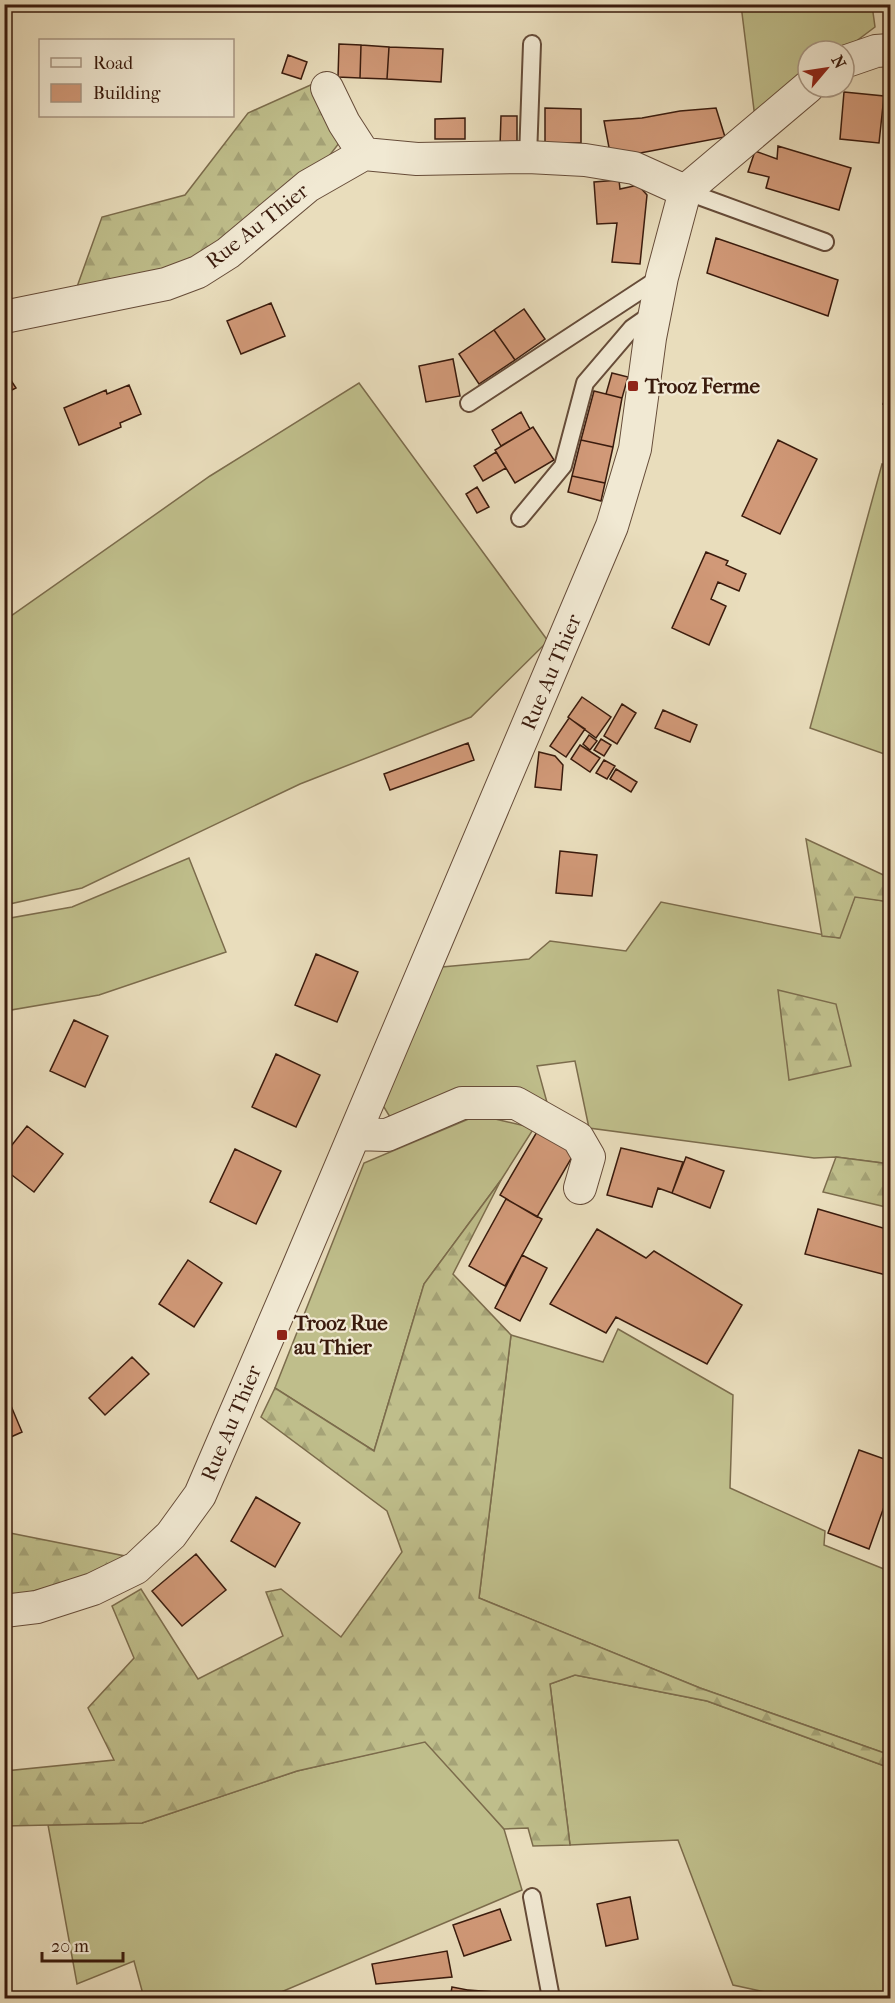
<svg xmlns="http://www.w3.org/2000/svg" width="895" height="2003" viewBox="0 0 895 2003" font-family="'IM FELL French Canon',serif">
  <defs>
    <pattern id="forest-firs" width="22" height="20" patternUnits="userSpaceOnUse" patternTransform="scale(1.5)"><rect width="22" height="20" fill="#bfbe8b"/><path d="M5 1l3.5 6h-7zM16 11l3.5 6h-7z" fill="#a5a377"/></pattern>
  </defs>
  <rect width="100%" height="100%" fill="#e9ddbc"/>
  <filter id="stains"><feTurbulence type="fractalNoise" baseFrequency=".00333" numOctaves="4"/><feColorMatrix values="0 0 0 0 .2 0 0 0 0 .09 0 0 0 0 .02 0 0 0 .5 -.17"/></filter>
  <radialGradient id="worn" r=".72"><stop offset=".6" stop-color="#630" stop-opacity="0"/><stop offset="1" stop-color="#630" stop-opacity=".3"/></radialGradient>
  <!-- grass -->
  <path fill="#bfbe8b" stroke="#7c6c4c" stroke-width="1.5" d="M741 5H872L875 27 843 51H808V77L755 118Z
    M359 383 548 641 471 717 300 784 82 888 5 905 4 621 210 476Z
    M882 464 890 468V756L810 728Z
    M189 858 226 952 99 995 5 1011V919L72 907Z
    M855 896 890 902V1164L836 1157 814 1158 589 1128 575 1061 537 1066 548 1106 393 1122 379 1099 442 967 529 959 550 941 626 951 661 902 839 938Z
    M478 1115 534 1128 501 1180 424 1284 374 1451 275 1388 364 1163Z
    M618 1329 733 1395 730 1488 825 1531 824 1545 889 1571 890 1569V1755L700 1688 479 1598 511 1335 603 1362Z
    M575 1675 707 1701 890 1768V1998H792L733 1985 678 1840 570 1845 550 1684Z
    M426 1741 504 1829 522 1890 267 1998H144L134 1961 77 1984 48 1825 142 1823 297 1771Z"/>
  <!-- forest -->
  <path fill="url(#forest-firs)" stroke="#7c6c4c" stroke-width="1.5" d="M315 83 343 138 268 235 73 298 102 217 185 195 248 113Z
    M806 839 890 878V902L855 897 840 938 822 936Z
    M778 990 836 1004 851 1066 789 1080Z
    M836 1157 890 1164V1208L823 1192Z
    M501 1180 453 1274 511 1335 479 1598 700 1688 890 1755V1768L707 1701 575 1675 550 1684 570 1845 533 1846 528 1828 504 1829 425 1742 297 1771 142 1823 5 1826V1771L114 1760 88 1708 134 1658 112 1606 141 1589 198 1679 283 1636 266 1592 281 1589 341 1637 402 1552 387 1511 261 1417 275 1388 374 1451 424 1284Z
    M5 1532 130 1557 113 1569 5 1599Z"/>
  <!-- building -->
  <path fill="#d19978" stroke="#3a1b0d" stroke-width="1.5" d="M339 44 361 45 360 78 338 77Z
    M361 45 389 47 387 79 360 78Z
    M389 47 443 49 441 82 387 79Z
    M288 55 307 62 301 79 282 73Z
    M844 92 884 96 879 143 840 139Z
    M545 108 581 109V143H545Z
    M716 108 725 137 635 154 610 153 604 121 642 118 680 111Z
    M501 116H517V147H500Z
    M465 118V139H435V119Z
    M778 146 851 168 839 210 766 188 769 177 748 172 755 151 777 159Z
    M619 180 620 189 638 185 647 195 640 264 612 262 617 223 597 224 594 182Z
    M716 238 838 280 828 316 707 273Z
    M271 303 285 336 241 354 227 321Z
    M524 309 545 339 515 360 494 330Z
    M494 330 515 360 479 384 459 354Z
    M453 359 460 396 426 402 419 366Z
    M4 370 16 388 4 394Z
    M612 373 628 377 622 398 606 394Z
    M129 385 141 414 120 423 121 427 79 445 64 408 106 390 107 394Z
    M890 388V407L883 404Z
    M594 391 622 398 613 447 581 440Z
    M521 412 530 429 501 446 492 430Z
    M533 427 554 460 515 483 495 450Z
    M581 440 613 447 605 483 572 476Z
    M778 440 817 459 780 534 742 516Z
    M496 452 506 468 483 481 474 466Z
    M572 476 605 483 601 501 568 492Z
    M477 487 489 507 477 513 466 494Z
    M706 552 728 561 726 565 746 574 739 591 718 582 711 599 726 606 709 645 672 628Z
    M582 697 611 717 596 738 568 717Z
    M622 704 636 713 617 744 604 736Z
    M663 710 697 725 690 742 655 728Z
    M569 718 585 729 566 757 550 746Z
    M589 735 597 741 590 750 583 744Z
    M601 739 611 745 604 756 594 750Z
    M468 743 474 760 390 790 384 774Z
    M580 745 600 758 590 772 571 759Z
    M539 752 555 756 563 765 561 790 535 787Z
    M604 760 615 766 607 779 596 773Z
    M616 769 637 782 631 792 610 779Z
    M560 851 597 855 592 896 556 893Z
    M316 954 358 972 337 1022 295 1005Z
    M74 1020 108 1036 85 1087 50 1071Z
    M276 1054 320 1075 296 1127 252 1107Z
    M27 1126 63 1154 34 1192 4 1169V1155Z
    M538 1130 575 1152 537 1217 500 1195Z
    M621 1148 683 1162 672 1193 658 1188 652 1207 607 1195Z
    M235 1149 281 1171 256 1224 210 1202Z
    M686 1157 724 1171 710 1208 672 1193Z
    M506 1199 542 1219 505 1286 469 1266Z
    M818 1209 890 1230V1276L805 1254Z
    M597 1229 646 1258 654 1251 742 1305 707 1364 616 1317 606 1333 550 1304Z
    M522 1255 547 1268 520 1321 495 1308Z
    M188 1260 222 1283 194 1327 159 1304Z
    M132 1357 149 1374 105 1415 89 1398Z
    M6 1394 22 1432 4 1440V1395Z
    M859 1450 890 1461V1490L869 1549 828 1533Z
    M256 1497 300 1523 275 1567 231 1541Z
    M196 1554 226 1590 182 1626 152 1591Z
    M630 1897 638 1939 606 1946 597 1904Z
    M500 1909 511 1940 464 1956 453 1925Z
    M447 1951 452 1977 376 1984 372 1964Z
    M452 1987 468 1990 466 1998H450Z
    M468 1990 508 1993 507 1998H467Z"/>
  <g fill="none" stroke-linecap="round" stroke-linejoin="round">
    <defs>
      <path id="lane" d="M528 157 532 44
        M685 191 825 242
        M469 403 661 277
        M520 518 563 466 585 383 632 328 655 312
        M532 1897 551 1998"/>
      <path id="street" d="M844 62 876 51 890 50
        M327 88 344 123 364 154
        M4 317 166 284 198 272 228 253 308 186 364 154 417 159 528 157 585 160 634 168 685 191
        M355 1134 387 1135 462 1103H516L578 1138 589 1157 580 1188
        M4 1611 37 1607 93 1589 136 1568 171 1535 200 1495 296 1272 612 526 635 449 650 338 662 277 685 191 808 87"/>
    </defs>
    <!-- lane casing -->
    <use href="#lane" stroke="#664c39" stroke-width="20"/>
    <!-- street casing -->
    <use href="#street" stroke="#664c39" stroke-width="34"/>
    <!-- lane -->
    <use href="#lane" stroke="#f1e9d3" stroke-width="16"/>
    <!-- street -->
    <use href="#street" stroke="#f1e9d3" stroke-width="32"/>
  </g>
  <!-- markers -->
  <g fill="#8f2418" stroke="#f1e9d3" stroke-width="2">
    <rect x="627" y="380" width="12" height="12" rx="3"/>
    <rect x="276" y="1329" width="12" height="12" rx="3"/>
  </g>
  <g text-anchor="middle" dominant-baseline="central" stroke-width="4.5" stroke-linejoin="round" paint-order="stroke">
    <!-- street labels -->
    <g font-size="21" fill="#3a1b0d" stroke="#f1e9d3">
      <text transform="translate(257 226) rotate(-38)">Rue Au Thier</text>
      <text transform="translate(551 672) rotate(-67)">Rue Au Thier</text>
      <text transform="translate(231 1423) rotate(-67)">Rue Au Thier</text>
    </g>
    <!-- poi labels -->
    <g font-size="21" font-weight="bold" fill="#3a1b0d" stroke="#f1e9d3" text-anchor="start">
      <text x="645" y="386">Trooz Ferme</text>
      <text x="294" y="1323">Trooz Rue<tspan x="294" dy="24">au Thier</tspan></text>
    </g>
  </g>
  <!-- margin -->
  <rect width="895" height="2003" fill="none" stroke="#e9ddbc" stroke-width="24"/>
  <rect x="6" y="6" width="883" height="1991" fill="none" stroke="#3a1b0d" stroke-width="3"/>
  <rect x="12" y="12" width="871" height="1979" fill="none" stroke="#3a1b0d" stroke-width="1.5"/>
  <!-- legend -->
  <rect x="39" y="39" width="195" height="78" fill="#f1e9d3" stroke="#a89784" stroke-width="1.5"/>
  <rect x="51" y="58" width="30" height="9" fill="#f1e9d3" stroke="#a89784" stroke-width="1.5"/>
  <text x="93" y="69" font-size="18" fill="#3a1b0d">Road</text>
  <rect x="51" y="84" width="30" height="18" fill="#d19978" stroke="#a89784" stroke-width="1.5"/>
  <text x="93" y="99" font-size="18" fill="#3a1b0d">Building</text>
  <!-- north arrow -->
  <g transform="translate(826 69) rotate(61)"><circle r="28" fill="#f1e9d3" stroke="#a89784" stroke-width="1.5"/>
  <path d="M0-4.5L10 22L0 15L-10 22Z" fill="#8f2418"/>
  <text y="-9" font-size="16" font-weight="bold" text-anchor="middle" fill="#3a1b0d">N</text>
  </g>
  <!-- scale -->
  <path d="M42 1952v9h81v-9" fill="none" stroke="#3a1b0d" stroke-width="3"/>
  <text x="51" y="1952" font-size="18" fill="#3a1b0d" stroke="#f1e9d3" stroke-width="4.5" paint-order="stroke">20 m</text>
  <rect width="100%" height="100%" filter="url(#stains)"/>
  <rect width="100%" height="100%" fill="url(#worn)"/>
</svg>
